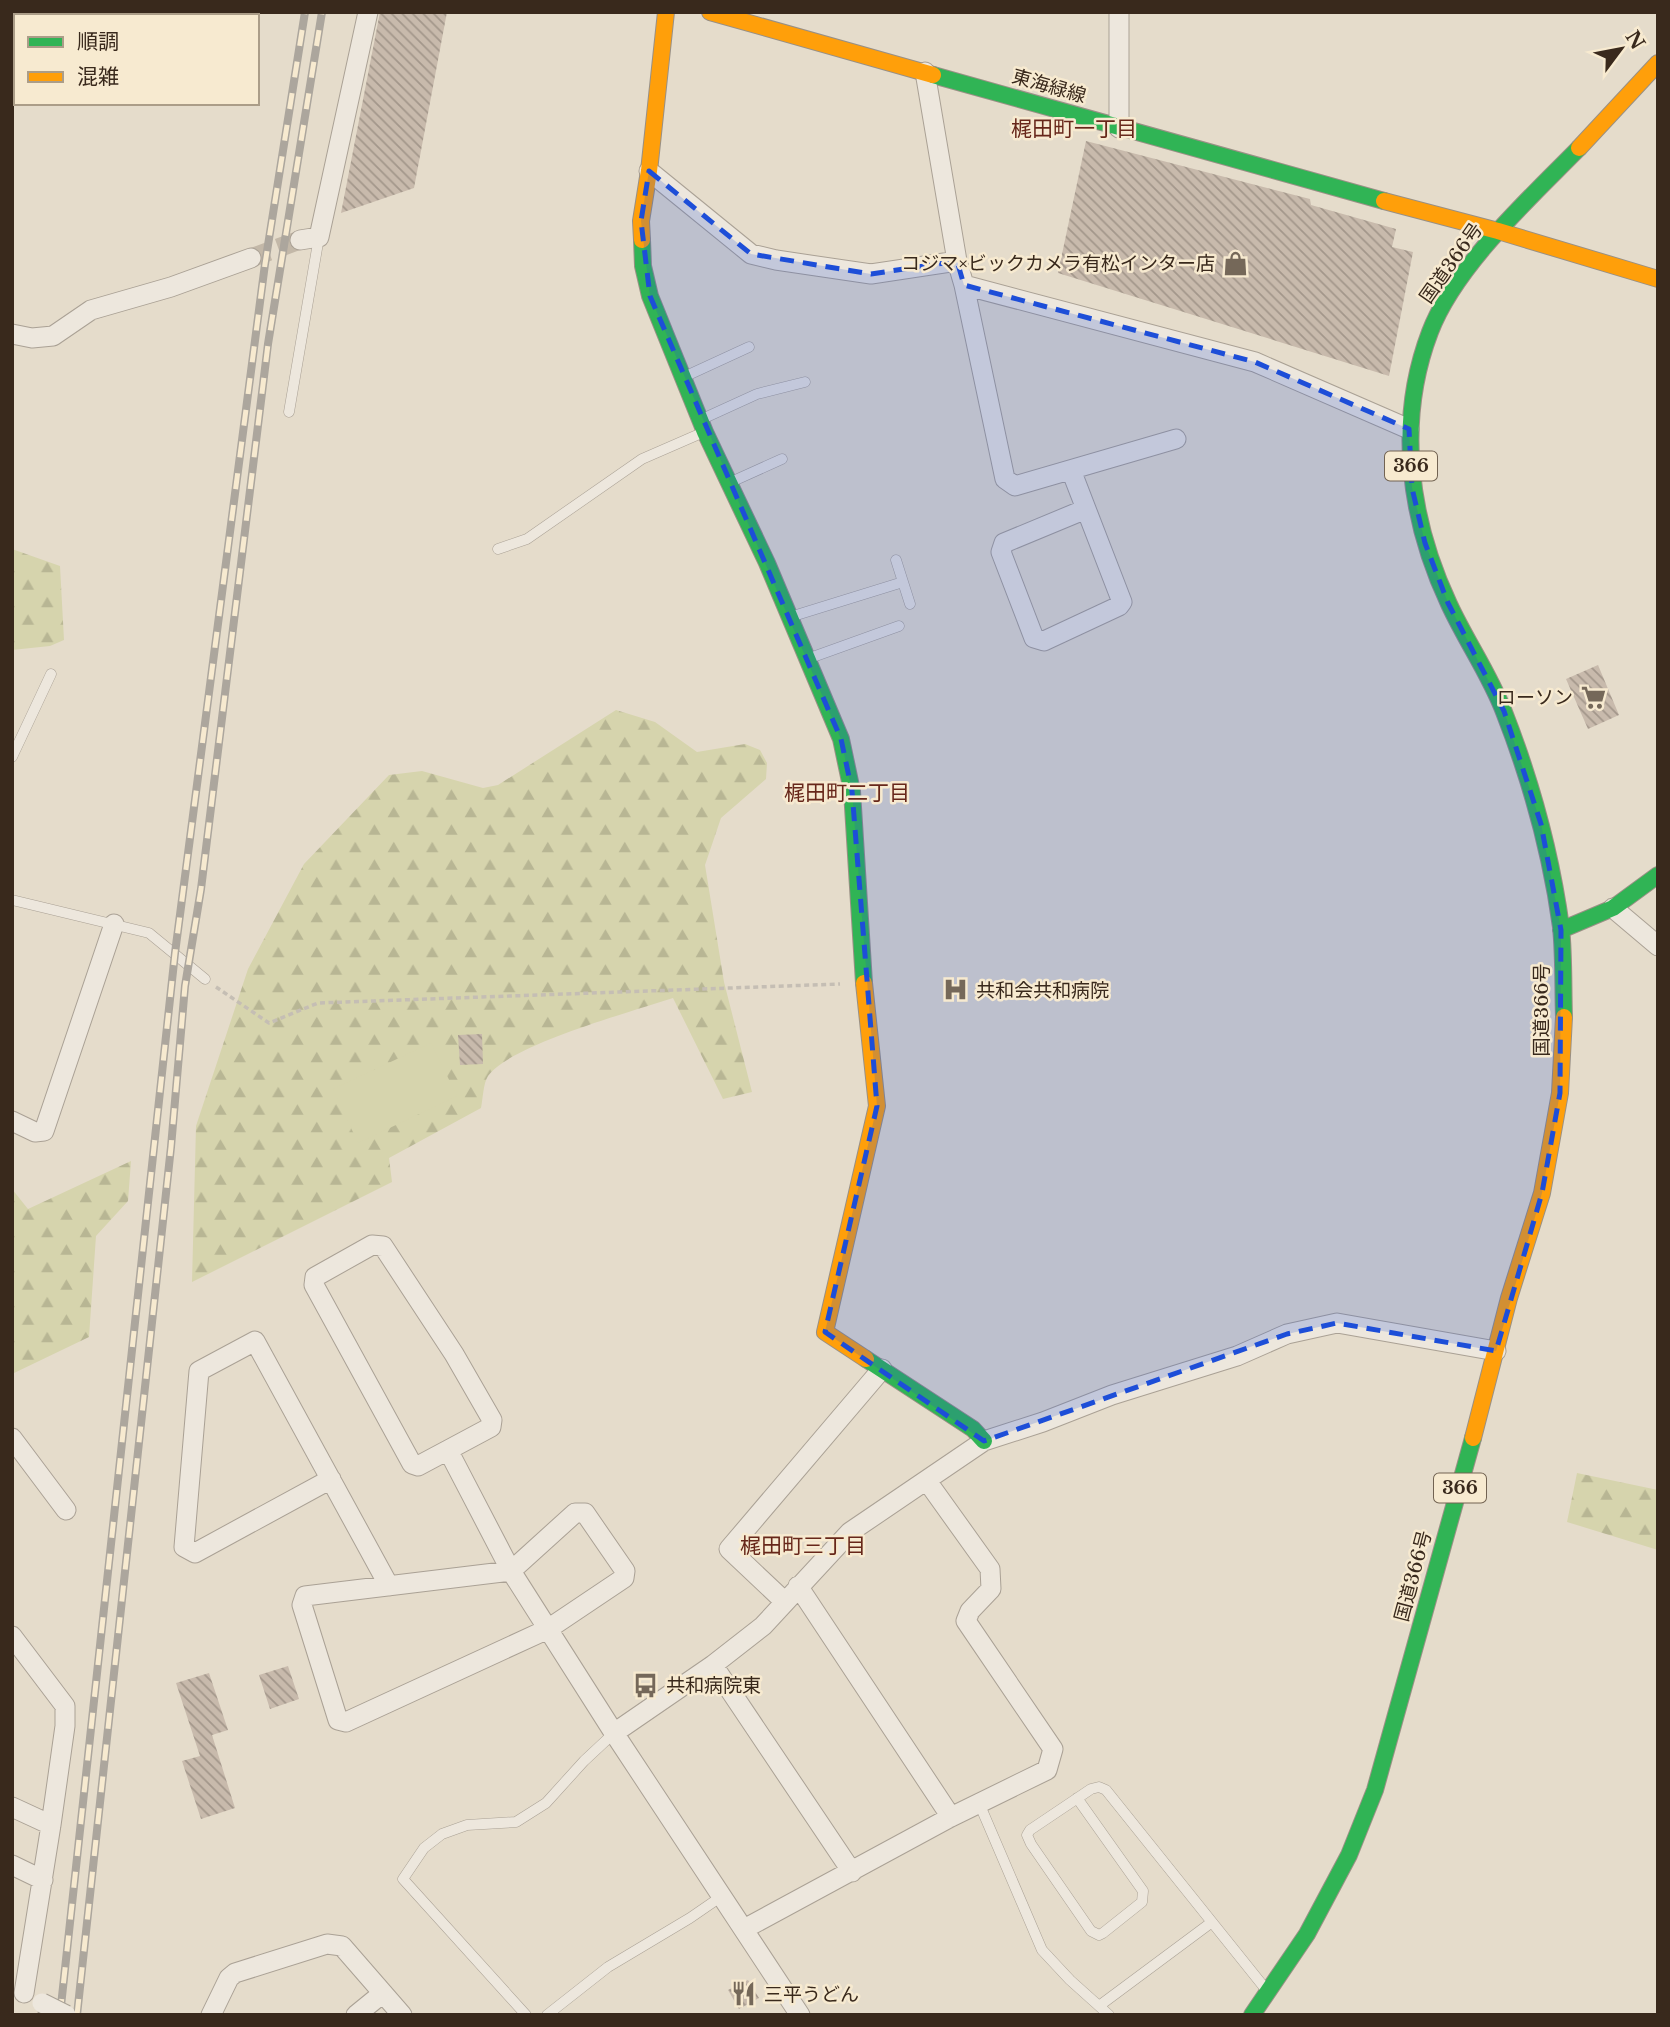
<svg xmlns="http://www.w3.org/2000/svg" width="1670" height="2027" viewBox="0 0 1670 2027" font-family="'Libre Baskerville','Noto Sans JP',serif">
  <defs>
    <pattern id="forest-firs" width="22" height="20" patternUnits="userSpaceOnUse" patternTransform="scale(1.75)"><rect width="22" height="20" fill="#d6d4ad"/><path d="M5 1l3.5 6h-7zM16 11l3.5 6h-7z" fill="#b8b694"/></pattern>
    <pattern id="building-back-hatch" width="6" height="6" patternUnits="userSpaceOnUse" patternTransform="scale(1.75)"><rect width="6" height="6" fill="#c8baac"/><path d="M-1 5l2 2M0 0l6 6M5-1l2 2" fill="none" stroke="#a3978b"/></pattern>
  </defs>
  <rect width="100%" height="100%" fill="#e5dccb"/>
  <!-- forest -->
  <path fill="url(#forest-firs)" d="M12 549 60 566 64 640 50 646 12 650Z
    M616 710 655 722 697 752 745 744 760 750 767 763 766 779 721 818 705 865 724 982 752 1092 723 1099 673 998C634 1011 509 1045 488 1076 483 1084 483 1099 481 1108L389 1158 392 1182 192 1282 196 1126 248 969 304 864 389 775 422 771 483 788 498 785Z
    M131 1161 128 1201 96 1236 89 1337 12 1374V1189L28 1209Z
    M1577 1473 1658 1490V1550L1567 1522Z"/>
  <!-- pitch -->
  <path fill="#d6d4ad" d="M431 1043 457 1096 358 1143 333 1089Z"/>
  <!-- building -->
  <path fill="url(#building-back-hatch)" d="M380 12H447L414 188 341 213Z
    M1086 141 1310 199 1311 205 1396 229 1392 247 1413 252 1389 376 1058 273Z
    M1598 665 1619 715 1588 729 1566 679Z
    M482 1034 483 1064 460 1065 458 1035Z
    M288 1666 299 1699 270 1709 259 1675Z
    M209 1673 228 1730 212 1735 235 1808 201 1819 182 1761 200 1756 176 1683Z
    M748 1980 759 1998 739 2009 728 1990Z"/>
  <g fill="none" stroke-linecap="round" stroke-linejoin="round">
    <!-- street-tunnel -->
    <path stroke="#c3b8a8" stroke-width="19" stroke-dasharray="19 10" stroke-linecap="butt" d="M251 258 300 240"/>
    <defs>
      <path id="lane" d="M686 376 749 347
        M289 412 319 237
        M700 420 757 394 805 382
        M731 482 782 459
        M498 549 527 539 642 459 704 432
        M896 560 910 604
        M790 617 903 582
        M810 658 899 626
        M12 757 51 674
        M12 900 149 933 205 979
        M1077 1798 1143 1891 1142 1902 1103 1933 1099 1935 1091 1931 1031 1844 1027 1835 1030 1830 1091 1789 1099 1787 1106 1790 1264 1987
        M979 1803 1042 1950 1070 1980 1109 2015
        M1099 2006 1212 1922
        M526 2015 403 1879 424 1848 442 1834 467 1825 516 1822 546 1803 584 1761 614 1733
        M547 2015 608 1967 690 1918 722 1896"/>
      <path id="street" d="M925 72 957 261 964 285 1255 362 1409 429
        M1119 128V12
        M649 171 751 254 776 260 871 274 957 261
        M300 240 319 237 368 12
        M964 285 1005 479 1015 486 1176 439
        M12 334 32 338 53 336 91 310 171 287 251 258
        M1071 470 1122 602 1119 606 1044 641 1034 638 1001 552 1004 543 1086 509
        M1613 908 1658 946
        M12 1121 35 1132 44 1131 114 924
        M12 1438 66 1510
        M448 1450 491 1427 492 1420 454 1354 383 1246 372 1245 315 1277 314 1285 412 1464 418 1466 448 1450 511 1571 614 1733 800 2015
        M331 1479 195 1553 184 1547 199 1371 255 1341 389 1586
        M575 1513H585L625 1571 624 1578 548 1629 346 1722 338 1720 302 1605 305 1596 511 1571Z
        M798 1586 951 1817
        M784 1601 729 1549 882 1369
        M12 1636 65 1706V1726L51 1825 24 1993
        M713 1665 852 1872
        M614 1733 713 1665 763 1626 850 1532 984 1441 1043 1422 1112 1395 1237 1356 1287 1334 1337 1323 1496 1351
        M12 1807 51 1825
        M12 1865 43 1880
        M744 1929 951 1817 1047 1770 1053 1749 966 1621 970 1611 991 1589 990 1569 927 1481
        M211 2015 229 1978 235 1973 327 1944 342 1946 402 2015
        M356 2015 383 1993"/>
      <path id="fast" d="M933 75 1384 201
        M642 240 643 266 650 296 705 432 767 563 841 739 852 791 864 983
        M1561 930 1613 908 1658 875
        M1564 1017C1563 987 1564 956 1561 927 1551 854 1531 781 1504 712 1490 675 1466 641 1449 604 1409 519 1396 421 1430 332 1455 266 1530 198 1579 148
        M866 1359 973 1429 984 1441
        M1252 2015 1307 1934 1349 1855 1375 1790 1473 1438"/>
      <path id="slow" d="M710 12 933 75
        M1579 148 1658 63
        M1384 201 1498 231 1658 279
        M642 240 641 221 649 171 666 12
        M864 983 877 1106 825 1332 866 1359
        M1473 1438 1509 1298 1542 1193 1560 1093 1564 1017"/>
    </defs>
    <!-- lane casing -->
    <use href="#lane" stroke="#aaa195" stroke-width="11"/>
    <!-- street casing -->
    <use href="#street" stroke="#aaa195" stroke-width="21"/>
    <!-- fast casing -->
    <use href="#fast" stroke="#999085" stroke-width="18"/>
    <!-- slow casing -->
    <use href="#slow" stroke="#999085" stroke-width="18"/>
    <!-- path -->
    <path stroke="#c5beb4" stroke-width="3.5" stroke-dasharray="5 3.5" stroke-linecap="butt" d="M216 987 269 1023 318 1003 840 984"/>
    <!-- lane -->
    <use href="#lane" stroke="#ede7dd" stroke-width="10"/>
    <!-- street -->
    <use href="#street" stroke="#ede7dd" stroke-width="19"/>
    <!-- fast -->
    <use href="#fast" stroke="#30b455" stroke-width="16"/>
    <!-- slow -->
    <use href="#slow" stroke="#ff9f0a" stroke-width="16"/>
    <defs>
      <path id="rail" d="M60 2015 175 953 265 264 305 12
        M77 2015 171 1147 185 986 201 889 268 344 322 12"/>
    </defs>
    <!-- rail casing -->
    <use href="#rail" stroke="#aca69d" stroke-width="8"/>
    <!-- rail -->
    <use href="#rail" stroke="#f7ead0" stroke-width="5" stroke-dasharray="16" stroke-linecap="butt"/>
    <defs>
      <path id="street-bridge" d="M42 2003 66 2015"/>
    </defs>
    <!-- street-bridge casing -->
    <use href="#street-bridge" stroke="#aaa195" stroke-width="21" stroke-linecap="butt"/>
    <!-- street-bridge -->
    <use href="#street-bridge" stroke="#ede7dd" stroke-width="19"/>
  </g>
  <!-- marked area -->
  <path fill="#1d4ed8" fill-opacity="0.2" stroke="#1d4ed8" stroke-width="5" stroke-dasharray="14 9" stroke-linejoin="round" d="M649 171 751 254 871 274 957 261 964 285 1255 362 1409 429 1412 488 1425 543 1448 603 1504 711 1541 824 1561 930 1560 1093 1542 1193 1496 1351 1337 1323 1287 1334 984 1441 825 1332 877 1106 852 791 841 739 650 296 641 221Z"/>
  <!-- icons -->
  <defs>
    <symbol id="shop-bare" viewBox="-9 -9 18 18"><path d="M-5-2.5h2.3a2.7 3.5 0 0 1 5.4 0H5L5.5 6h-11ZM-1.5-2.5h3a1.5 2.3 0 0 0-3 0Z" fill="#756859" stroke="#f7ead0" stroke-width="2.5" paint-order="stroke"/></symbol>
    <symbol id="supermarket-bare" viewBox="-9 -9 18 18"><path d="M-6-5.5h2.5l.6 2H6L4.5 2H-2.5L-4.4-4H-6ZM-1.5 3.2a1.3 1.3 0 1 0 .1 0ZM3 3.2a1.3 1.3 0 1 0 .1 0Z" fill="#756859" stroke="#f7ead0" stroke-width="2.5" paint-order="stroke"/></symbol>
    <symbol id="hospital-bare" viewBox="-9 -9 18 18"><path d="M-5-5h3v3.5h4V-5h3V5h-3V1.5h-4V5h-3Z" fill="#756859" stroke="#f7ead0" stroke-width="2.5" paint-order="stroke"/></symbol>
    <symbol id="bus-bare" viewBox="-9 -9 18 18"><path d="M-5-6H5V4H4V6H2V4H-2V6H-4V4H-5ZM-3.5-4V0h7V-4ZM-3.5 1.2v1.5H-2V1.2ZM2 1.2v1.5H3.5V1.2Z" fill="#756859" stroke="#f7ead0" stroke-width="2.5" paint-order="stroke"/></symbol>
    <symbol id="restaurant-bare" viewBox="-9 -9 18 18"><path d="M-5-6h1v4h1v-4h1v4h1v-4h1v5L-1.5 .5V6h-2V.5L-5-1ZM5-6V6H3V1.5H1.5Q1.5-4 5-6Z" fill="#756859" stroke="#f7ead0" stroke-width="2.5" paint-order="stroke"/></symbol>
  </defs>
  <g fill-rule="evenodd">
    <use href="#shop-bare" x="1218" y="246" width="35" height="35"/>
    <use href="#supermarket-bare" x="1576" y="680" width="35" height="35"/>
    <use href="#hospital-bare" x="938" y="972" width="35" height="35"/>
    <use href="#bus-bare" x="628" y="1668" width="35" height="35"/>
    <use href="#restaurant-bare" x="726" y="1976" width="35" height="35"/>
  </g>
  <g text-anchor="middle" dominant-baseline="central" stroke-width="5" stroke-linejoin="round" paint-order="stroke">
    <!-- shield labels -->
    <g fill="#f7ead0" stroke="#726352" stroke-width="2">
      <rect x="1385" y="451.5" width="52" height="29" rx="5"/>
      <rect x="1434" y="1473.5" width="52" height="29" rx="5"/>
    </g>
    <g font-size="18" font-weight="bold" fill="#39291c">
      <text x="1411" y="466">366</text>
      <text x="1460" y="1488">366</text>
    </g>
    <!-- street labels -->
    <g font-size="19" fill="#39291c" stroke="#f7ead0">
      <text transform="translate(1049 86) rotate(16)">東海緑線</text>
      <text transform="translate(1451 263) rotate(-55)">国道366号</text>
      <text transform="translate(1541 1010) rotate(-90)">国道366号</text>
      <text transform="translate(1413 1576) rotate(-75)">国道366号</text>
    </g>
    <!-- poi labels -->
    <g font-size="19" fill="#39291c" stroke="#f7ead0" text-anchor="start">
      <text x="1215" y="263" text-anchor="end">コジマ×ビックカメラ有松インター店</text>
      <text x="1573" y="697" text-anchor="end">ローソン</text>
      <text x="976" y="990">共和会共和病院</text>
      <text x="666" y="1685">共和病院東</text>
      <text x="764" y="1994">三平うどん</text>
    </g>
    <!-- neighbourhood labels -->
    <g font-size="21" fill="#67271a" stroke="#f7ead0">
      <text x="1074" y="129">梶田町一丁目</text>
      <text x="847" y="793">梶田町二丁目</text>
      <text x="803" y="1546">梶田町三丁目</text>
    </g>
  </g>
  <!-- border -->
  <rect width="1670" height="2027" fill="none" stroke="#39291c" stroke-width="28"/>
  <!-- legend -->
  <rect x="14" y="14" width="245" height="91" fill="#f7ead0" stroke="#ab9d88" stroke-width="2"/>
  <rect x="28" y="37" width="35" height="10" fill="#30b455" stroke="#ab9d88" stroke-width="2"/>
  <text x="77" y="49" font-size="21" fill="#39291c">順調</text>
  <rect x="28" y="72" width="35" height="10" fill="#ff9f0a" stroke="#ab9d88" stroke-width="2"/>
  <text x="77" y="84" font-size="21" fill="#39291c">混雑</text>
  <!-- north arrow -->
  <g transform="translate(1621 49) rotate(58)" stroke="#f7ead0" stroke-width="5" paint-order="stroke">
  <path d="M0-5L12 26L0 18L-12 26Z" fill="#39291c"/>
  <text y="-10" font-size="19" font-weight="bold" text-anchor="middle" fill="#39291c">N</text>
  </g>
</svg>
